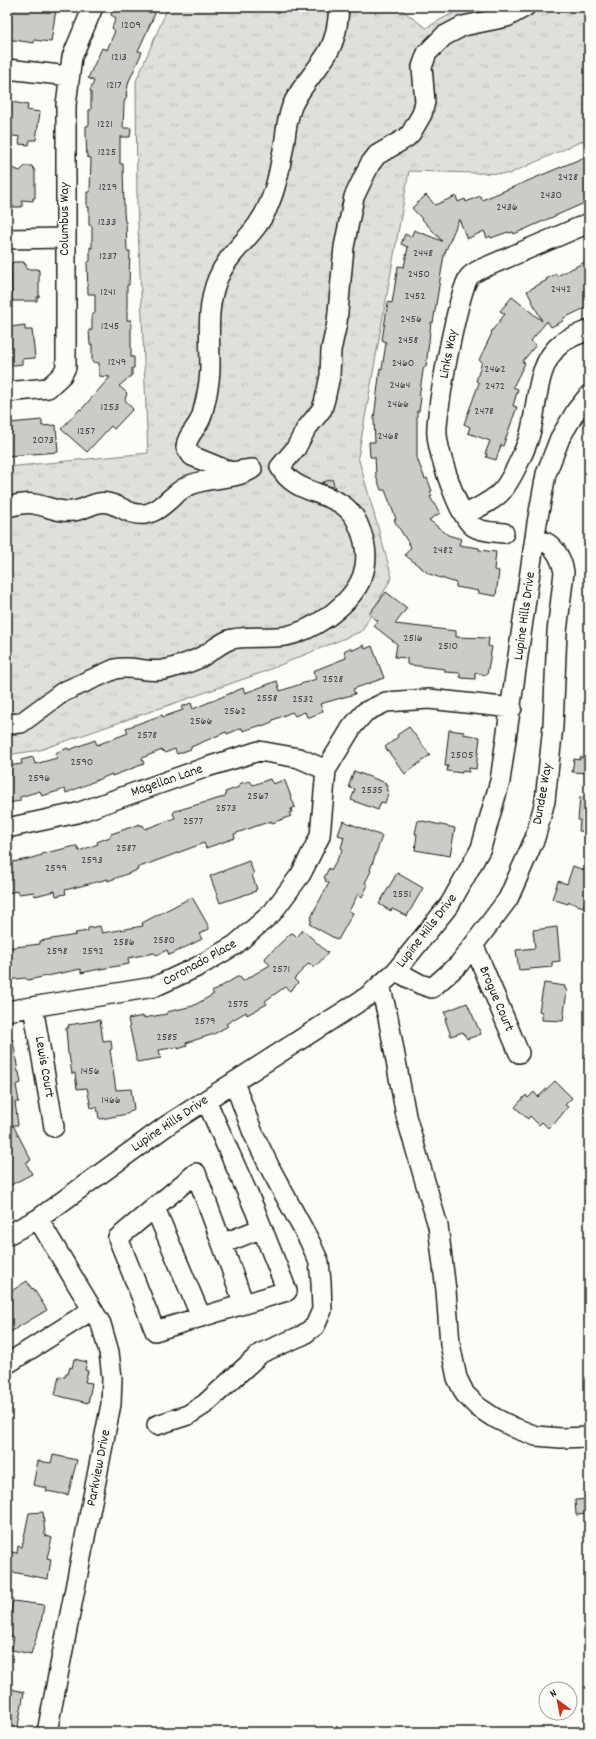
<svg xmlns="http://www.w3.org/2000/svg" width="596" height="1739" viewBox="0 0 596 1739" font-family="Dekko,sans-serif">
  <defs>
    <pattern id="grass-tufts" width="24" height="20" patternUnits="userSpaceOnUse"><rect width="24" height="20" fill="#e0dfdb"/><path d="M3 7l-1-3M5 7V3M7 7l1-3M15 17l-1-3M17 17v-4M19 17l1-3" fill="none" stroke="#c0bfbb"/></pattern>
  </defs>
  <rect width="100%" height="100%" fill="#fdfcf7"/>
  <filter id="ink" filterUnits="userSpaceOnUse"><feTurbulence type="fractalNoise" baseFrequency=".025" numOctaves="2"/><feDisplacementMap in="SourceGraphic" scale="8" xChannelSelector="R" yChannelSelector="G"/><feConvolveMatrix kernelMatrix="1 2 1 2 8 2 1 2 1" color-interpolation-filters="sRGB"/></filter>
  <g filter="url(#ink)">
    <!-- grass -->
    <path fill="url(#grass-tufts)" stroke="#7e7e7c" d="M168 7H398L426 28 463 7H589V138L509 174 409 171 358 457 392 577 362 631 261 673 40 750 7 755V467L148 453 137 204 136 81Z"/>
    <!-- building -->
    <path fill="#cccbc8" stroke="#1c1c1c" d="M7 7H51L50 8 56 9 51 42 34 40V43L7 39Z
      M114 7H158L138 51 142 52 129 81 126 95H127L124 103 123 128H131L130 137H120V164H123L124 212 125 222H126L127 251H130L129 285H127V320H131V357H134V368H132V375L119 386 127 393 125 400 133 409 114 429 111 426 87 452 61 429 80 409 81 410 110 377 99 376V363L92 362V344L90 345 89 330H92V315L95 313V294H88L87 263 90 261V247L92 248V226L89 225V207H87V192H90L91 158 87 157 86 137V126H88L89 124V110H91V92L90 91 94 81 88 78 102 48 107 50 115 31 112 28 116 18 111 15Z
      M12 102 28 105 27 110 40 112 36 140H30L29 145 19 144 20 137 7 135Z
      M585 157 589 166V201L514 234 513 232 509 233 508 232 491 238 490 236 487 238 484 231 467 239 459 219 444 255 433 323 431 322 426 367H424L423 371 419 397 421 398 419 411H417V458L425 479 427 478 432 491 430 492 432 496 430 497 440 513 429 520 448 535 461 539 459 545 479 548V550L496 552 494 570 499 571 496 596 478 593 479 591 456 587V583L429 574 405 555 411 547 394 520 396 519 385 490H381L376 476 375 457H370L369 442H375L374 419 380 368 382 369 386 343 385 341 382 340 388 302 392 303 398 266 404 267 408 247 401 244 405 234 411 237 414 230 442 241 412 208 426 195 435 205 456 196 458 202 465 199 466 202 480 196 482 200Z
      M25 166H32L35 171V198H33V201L22 200V207H7V173L12 168 20 171Z
      M589 260V306L562 319 563 321 551 327 547 321 531 341 536 345 522 362 525 363 513 387 518 389 513 406 517 407 503 446 501 445 496 460 486 457 487 454H485L490 441 468 433 470 427 464 424 479 383 476 381 482 362 479 360 492 333 491 332 505 314 500 311 512 297 542 321 527 291 547 280 546 279 556 274 557 276Z
      M14 262H24V264H26V269H38L39 271V297H37V301H12L11 263Z
      M25 325V330H32L35 358 22 359V364L7 366V333H11L10 327Z
      M42 420V426L56 425 58 452 7 456V433L10 432 9 423Z
      M332 479 335 488 321 483Z
      M386 592 407 608 395 624 456 631V637L489 638 488 646 492 647 487 675 475 673V679L462 678 460 677V673L445 672V669L409 665 407 664V658L395 657 397 644 374 626 378 621 369 614Z
      M364 645 365 649 372 646 384 678 353 689 355 694 320 704 323 711 322 712 310 717H307L305 712 295 716 292 712 273 720 272 722 262 726V725L243 731 242 728 227 734 226 732 191 747V749L177 754 175 749 165 753 162 750 142 758 144 764 112 776V774L66 793 65 789 42 796 40 791 20 797V801L8 803 7 766 22 764 21 760 33 757 35 764 57 758 55 753 68 748 69 750 95 740 97 745 128 733 126 728 162 715 163 717 183 710 181 707 191 703 193 709 243 688 245 693 277 681 280 691 316 679 313 671 346 658 344 651 350 648 353 650Z
      M409 727 430 755 405 774 385 747 398 737 397 735Z
      M449 730 464 732 463 734 480 737 476 769 469 768V772L462 771V773L447 771 448 766H445Z
      M580 757 589 758V773L572 772 574 759 580 760Z
      M354 771 386 783 385 786H388L386 790 389 791 385 803 381 802 378 810 351 800 355 789 350 788 349 785Z
      M270 779 273 784 284 780 285 781 295 807 291 809 292 812 289 813 291 816 272 823 271 821 234 834 235 838 206 848 204 843 137 868 138 870 108 881V879L65 890 66 894 56 896 55 891 35 896 34 892 19 894 18 891 7 893V863L28 859 42 855V854L75 846H77L79 851 98 844 97 842 110 837 111 834 117 832 140 824 141 826 143 825 145 829 175 818 173 813 175 811 224 797 226 795 225 792 239 787V784L250 781 253 785Z
      M580 797 589 798V832L579 831 580 820H578Z
      M418 820 455 828 450 856 415 850 417 834H415Z
      M343 821 382 836 370 870 371 871 365 883 368 885 362 897 358 894 349 911 353 913 338 940 309 924 312 921 310 920 315 909 329 883 325 881 326 879 324 878 329 868 331 870 343 849 341 848 344 837 338 835Z
      M249 861 254 874 252 875 257 889 255 890 256 891 220 903 210 876Z
      M573 866 589 872V891L583 907 569 902 568 904 552 899 558 881 567 884Z
      M397 873 423 888 407 916 392 909 391 911 379 904Z
      M192 897 209 927V929L199 934 202 939 172 954 169 955 167 950 157 955 154 953 128 958 129 964 95 970 81 973V969L28 980 25 978 7 980V948L40 944V941L76 935 75 933 88 931V928L100 926 102 933 143 926 142 923Z
      M557 927 560 961 552 962V967L519 970 516 950 535 948 533 930Z
      M303 930 328 953 314 968 309 963 294 979 298 983 290 991 285 987 265 1001 267 1004 247 1015 246 1012 226 1024 228 1026 214 1034 186 1043 187 1046 178 1049V1047L159 1050 161 1058 137 1062 128 1019 143 1016V1018L167 1014V1012L193 1006 214 994 212 992 237 977H240L243 981 270 965 265 959 266 957 290 934 293 933 297 937Z
      M544 983 565 986V989L567 990 563 1021 542 1020V1012L539 1011Z
      M467 1003 481 1034 467 1039 463 1032 451 1036 445 1019 447 1018 444 1012Z
      M100 1020 103 1041 111 1040 112 1049 110 1050 116 1090 131 1089 134 1109 127 1114 101 1119 99 1118 97 1107 91 1108 87 1088 77 1089 75 1073 72 1074 69 1054H68L66 1028H69L68 1025Z
      M7 1040H13L18 1072H19L21 1083 16 1085 19 1102H15L18 1125H13L31 1160 26 1163 32 1174 7 1187Z
      M555 1081 572 1098 565 1105 568 1107 554 1124 553 1123 548 1128 542 1122 539 1125 530 1116 528 1119 515 1107 526 1095 528 1098 534 1092 538 1097Z
      M27 1281 32 1289 33 1288 47 1310 7 1334V1294Z
      M74 1359 87 1362 85 1370 88 1371 85 1382 92 1383 88 1403 55 1395 59 1376 65 1377 66 1374H68L70 1367 72 1368Z
      M53 1455 77 1460 68 1495 46 1491 47 1488 33 1485 38 1461 51 1463Z
      M589 1499V1514L576 1515 575 1500Z
      M43 1512 45 1535 52 1538 47 1558 51 1559 48 1579 7 1571V1561H9L11 1552 17 1553 18 1546 22 1547 29 1513Z
      M13 1601 44 1605 41 1623 31 1654 12 1650 14 1637 7 1635V1629Z
      M7 1688 24 1692 17 1732H7Z"/>
    <g fill="none" stroke-linecap="round" stroke-linejoin="round">
      <defs>
        <path id="minor" d="M7 69 69 76
          M7 239 65 238
          M7 392 48 388 62 375 66 367V105L72 57 93 7
          M7 507C16 505 25 502 34 504 47 506 59 513 73 511 85 510 96 500 108 503 122 506 130 516 145 514 163 511 172 493 188 486 208 476 233 481 252 469L231 472 192 456 186 447C187 434 199 427 202 415 206 400 210 383 210 367 210 337 206 306 218 278 230 249 257 235 269 204 278 183 281 161 285 139 286 128 288 117 292 106 300 87 316 72 327 54 336 40 338 23 339 7
          M464 515C477 508 492 502 502 491 512 479 528 445 531 430 538 402 536 363 562 343 569 337 580 334 589 330
          M504 533C495 532 482 532 474 527 458 517 439 454 437 435 435 414 458 292 469 277 471 274 477 271 481 269L589 223
          M7 724 21 723 63 692 115 669C132 665 147 673 163 670 171 669 197 660 203 656 212 651 219 644 229 640 242 635 269 639 286 636 302 633 316 625 329 616 362 591 376 564 358 524 342 487 297 500 280 467L296 448 306 429 315 418 322 409 325 399 330 376 331 350 337 323 344 247 354 197 370 164 377 155 406 138 411 133 422 114 425 102 422 67 427 53 444 36 463 26 507 17 525 7
          M7 828 77 813 207 767 259 751 299 758 326 770
          M474 946 519 1053
          M396 971 420 984 432 988 459 964 508 899 535 838 545 801 553 726 557 632 564 572C562 561 556 547 545 542 543 541 538 541 535 541
          M380 985 388 1017 406 1116 438 1226 446 1290 450 1344 457 1378 465 1394 478 1407 493 1417 515 1428 536 1436 561 1438 589 1437
          M33 1007 54 1127
          M7 1011 154 987 197 967 235 945 272 913 301 874 320 836 326 770 352 727 365 712 386 702 429 699 512 708
          M206 1100 255 1210 287 1291 155 1331 118 1238 196 1173 244 1304
          M155 1208 201 1317
          M38 1219 101 1324 109 1352 112 1378 111 1404 47 1732
          M7 1235 38 1219 169 1124 368 996 396 971 450 904 481 848 500 781 537 523 546 474 560 438 576 411 589 395
          M222 1244 262 1228
          M7 1364 92 1310
          M157 1425 188 1415 205 1404 261 1353 303 1335 315 1326 322 1310 321 1282 319 1262 310 1242 270 1168 253 1133 234 1082"/>
      </defs>
      <!-- minor casing -->
      <use href="#minor" stroke="#1c1c1c" stroke-width="22"/>
      <!-- minor -->
      <use href="#minor" stroke="#fdfcf7" stroke-width="19"/>
    </g>
  </g>
  <g text-anchor="middle" dominant-baseline="central" stroke-width="3" stroke-linejoin="round" paint-order="stroke">
    <!-- number labels -->
    <g font-size="12" fill="#484847">
      <text x="131" y="25">1209</text>
      <text x="119" y="57">1213</text>
      <text x="114" y="85">1217</text>
      <text x="105" y="124">1221</text>
      <text x="107" y="152">1225</text>
      <text x="568" y="177">2428</text>
      <text x="108" y="187">1229</text>
      <text x="551" y="195">2430</text>
      <text x="507" y="207">2436</text>
      <text x="107" y="222">1233</text>
      <text x="423" y="253">2448</text>
      <text x="108" y="256">1237</text>
      <text x="419" y="274">2450</text>
      <text x="561" y="289">2442</text>
      <text x="108" y="292">1241</text>
      <text x="415" y="296">2452</text>
      <text x="411" y="319">2456</text>
      <text x="110" y="326">1245</text>
      <text x="408" y="340">2458</text>
      <text x="117" y="362">1249</text>
      <text x="403" y="363">2460</text>
      <text x="495" y="369">2462</text>
      <text x="400" y="385">2464</text>
      <text x="495" y="386">2472</text>
      <text x="398" y="404">2466</text>
      <text x="110" y="407">1253</text>
      <text x="484" y="411">2478</text>
      <text x="86" y="431">1257</text>
      <text x="388" y="436">2468</text>
      <text x="43" y="440">2073</text>
      <text x="443" y="550">2482</text>
      <text x="413" y="638">2516</text>
      <text x="448" y="646">2510</text>
      <text x="333" y="679">2528</text>
      <text x="267" y="698">2558</text>
      <text x="303" y="699">2532</text>
      <text x="235" y="711">2562</text>
      <text x="201" y="721">2566</text>
      <text x="147" y="735">2578</text>
      <text x="462" y="755">2505</text>
      <text x="82" y="762">2590</text>
      <text x="39" y="778">2596</text>
      <text x="372" y="790">2535</text>
      <text x="258" y="796">2567</text>
      <text x="226" y="808">2573</text>
      <text x="193" y="821">2577</text>
      <text x="126" y="848">2587</text>
      <text x="92" y="860">2593</text>
      <text x="56" y="868">2599</text>
      <text x="402" y="894">2551</text>
      <text x="164" y="940">2580</text>
      <text x="124" y="942">2586</text>
      <text x="57" y="951">2598</text>
      <text x="93" y="951">2592</text>
      <text x="281" y="969">2571</text>
      <text x="238" y="1004">2575</text>
      <text x="205" y="1021">2579</text>
      <text x="167" y="1037">2585</text>
      <text x="90" y="1071">1456</text>
      <text x="111" y="1100">1466</text>
    </g>
    <!-- street labels -->
    <g font-size="14" fill="#1c1c1c" stroke="#fdfcf7">
      <text transform="translate(65 219) rotate(-90)">Columbus Way</text>
      <text transform="translate(449 354) rotate(-79)">Links Way</text>
      <text transform="translate(525 616) rotate(-82)">Lupine Hills Drive</text>
      <text transform="translate(167 781) rotate(-19)">Magellan Lane</text>
      <text transform="translate(543 794) rotate(-80)">Dundee Way</text>
      <text transform="translate(427 931) rotate(-52)">Lupine Hills Drive</text>
      <text transform="translate(200 963) rotate(-29)">Coronado Place</text>
      <text transform="translate(496 999) rotate(67)">Brogue Court</text>
      <text transform="translate(44 1067) rotate(80)">Lewis Court</text>
      <text transform="translate(170 1124) rotate(-34)">Lupine Hills Drive</text>
      <text transform="translate(99 1468) rotate(-79)">Parkview Drive</text>
    </g>
  </g>
  <!-- margin -->
  <rect width="596" height="1739" fill="none" stroke="#fdfcf7" stroke-width="24"/>
  <rect x="12" y="12" width="572" height="1715" fill="none" stroke="#1c1c1c" stroke-width="1.5" filter="url(#ink)"/>
  <!-- north arrow -->
  <g transform="translate(558 1701) rotate(328)"><circle r="19" fill="#fdfcf7" stroke="#a3a29f"/>
  <path d="M0-3L7 15L0 10L-7 15Z" fill="#c8321e"/>
  <text y="-6" font-size="11" font-weight="bold" text-anchor="middle" fill="#1c1c1c">N</text>
  </g>
</svg>
